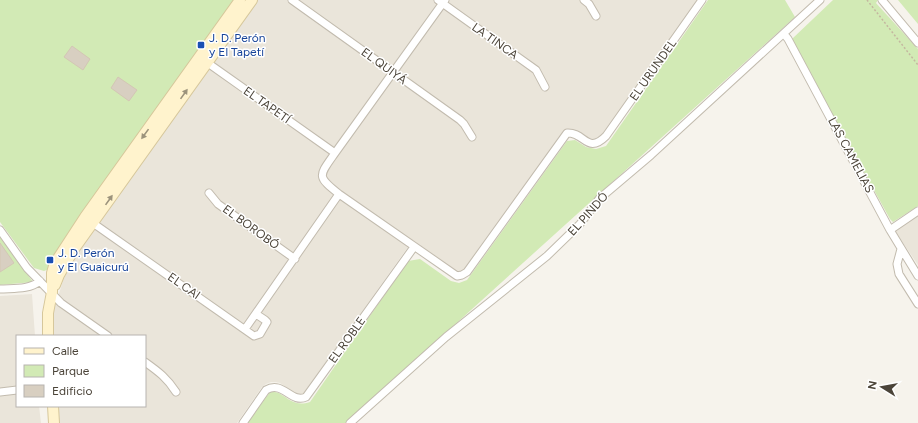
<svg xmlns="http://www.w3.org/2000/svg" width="918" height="423" viewBox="0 0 918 423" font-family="Figtree,sans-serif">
  <rect width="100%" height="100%" fill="#f6f3ec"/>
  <!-- residential -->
  <path fill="#eae5da" d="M257 0H698L602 137 597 140 591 141 563 133 465 270 461 272H457L413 240 303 394H295L280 383 276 382H271L266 384 262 387 237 423H59L58 406H145V336H54L53 312 64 278 75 257Z
    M918 215V265L895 231Z
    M32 294 35 336H17V406H39L41 423H0V296Z"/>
  <!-- green -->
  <path fill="#d2eab5" d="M0 0H236L49 269 44 271 34 268 0 222Z
    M708 0H785L795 17 346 423H247L270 392C285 390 289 409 310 402L408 261 420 259 451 281 459 283 467 280 567 141 575 140 586 147 596 149 606 146Z
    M833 0H878L876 3 918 49V206L893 222 890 219 792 42 793 38Z
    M898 0H918V24Z
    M0 237 33 282 0 285Z"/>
  <!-- building -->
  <path fill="#d8cfc1" stroke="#d3c7b4" d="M72 46 90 59 83 70 64 57Z
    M118 77 137 90 129 101 111 88Z
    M0 243 14 263 0 272Z"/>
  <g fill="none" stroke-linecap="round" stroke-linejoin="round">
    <defs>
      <path id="street" d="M292 0 460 120 464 124 472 137
        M438 0 536 70 545 87
        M445 0 335 153C319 176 316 176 339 194L457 276 462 275 467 272 567 133C585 132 587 155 606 136L702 0
        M584 0 589 4 596 16
        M882 0 918 43
        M784 34 788 39 890 230 918 276
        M205 61 335 153
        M209 193 218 204 295 259
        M90 221 254 336 260 334 267 322 265 320 256 314
        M0 230 27 268 61 303 108 336
        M890 230 918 211
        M901 249 897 264 899 274 918 304
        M0 289C13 288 29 290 40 281
        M245 329 339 194
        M145 362C159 372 167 378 176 392
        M0 392 17 390
        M243 423 266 390C283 380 291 404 306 397L414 247
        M350 423 446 337 547 256 580 224 599 199 651 155 820 0"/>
      <path id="secondary" d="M55 285 59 275 74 249 252 0
        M48 336V313L52 292V273L55 263 85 217 240 0
        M53 406 54 423"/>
    </defs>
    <!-- street casing -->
    <use href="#street" stroke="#c2bbae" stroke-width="9"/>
    <!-- secondary casing -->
    <use href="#secondary" stroke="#d6c79b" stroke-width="12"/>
    <!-- path -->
    <path stroke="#c4b79f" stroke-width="1.5" stroke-dasharray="2 2" stroke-linecap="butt" d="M867 0 918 65"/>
    <!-- street -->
    <use href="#street" stroke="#fff" stroke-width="7"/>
    <!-- secondary -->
    <use href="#secondary" stroke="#fff3cd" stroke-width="10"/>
  </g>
  <!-- one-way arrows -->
  <defs><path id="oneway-solid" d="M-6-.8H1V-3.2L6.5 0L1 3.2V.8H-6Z"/></defs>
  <g fill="#9c937c">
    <use href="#oneway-solid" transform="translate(184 94) rotate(-55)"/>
    <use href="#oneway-solid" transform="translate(145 134) rotate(126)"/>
    <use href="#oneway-solid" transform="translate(109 200) rotate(-55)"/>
  </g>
  <!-- markers -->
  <g fill="#1a4fb4" stroke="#fff" stroke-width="1.5">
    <rect x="197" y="41" width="8" height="8" rx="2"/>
    <rect x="46" y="256" width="8" height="8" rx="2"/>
  </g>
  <g text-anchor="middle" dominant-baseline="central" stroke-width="3" stroke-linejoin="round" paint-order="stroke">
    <!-- transit labels -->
    <g font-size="12" fill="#164399" stroke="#fff" text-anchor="start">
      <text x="209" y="38">J. D. Perón<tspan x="209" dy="14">y El Tapetí</tspan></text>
      <text x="58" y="253">J. D. Perón<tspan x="58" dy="14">y El Guaicurú</tspan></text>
    </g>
    <!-- street labels -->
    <g font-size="12" fill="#4b4439" stroke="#fff">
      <text transform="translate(495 41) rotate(35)">LA TINCA</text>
      <text transform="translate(384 66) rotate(36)">EL QUIYÁ</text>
      <text transform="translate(653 70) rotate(-55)">EL URUNDEL</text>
      <text transform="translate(267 105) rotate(35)">EL TAPETÍ</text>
      <text transform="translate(851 155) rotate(62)">LAS CAMELIAS</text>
      <text transform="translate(588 214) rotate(-48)">EL PINDÓ</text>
      <text transform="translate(251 227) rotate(36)">EL BOROBÓ</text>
      <text transform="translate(184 286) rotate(35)">EL CAI</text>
      <text transform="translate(347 340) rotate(-54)">EL ROBLE</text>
    </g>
  </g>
  <!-- legend -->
  <rect x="16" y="335" width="130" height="72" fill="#ffffff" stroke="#b7b4b0"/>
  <rect x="24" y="348" width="20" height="6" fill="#fff3cd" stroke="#b7b4b0"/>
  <text x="52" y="355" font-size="12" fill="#4b4439">Calle</text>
  <rect x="24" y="365" width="20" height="12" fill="#d2eab5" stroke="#b7b4b0"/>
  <text x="52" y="375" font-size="12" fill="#4b4439">Parque</text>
  <rect x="24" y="385" width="20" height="12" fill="#d8cfc1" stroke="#b7b4b0"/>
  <text x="52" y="395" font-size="12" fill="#4b4439">Edificio</text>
  <!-- north arrow -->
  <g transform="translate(882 387) rotate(281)" stroke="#ffffff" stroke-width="3" paint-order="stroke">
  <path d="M0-3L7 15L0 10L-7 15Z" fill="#4b4439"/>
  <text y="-6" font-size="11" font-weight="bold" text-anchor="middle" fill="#4b4439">N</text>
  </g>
</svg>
